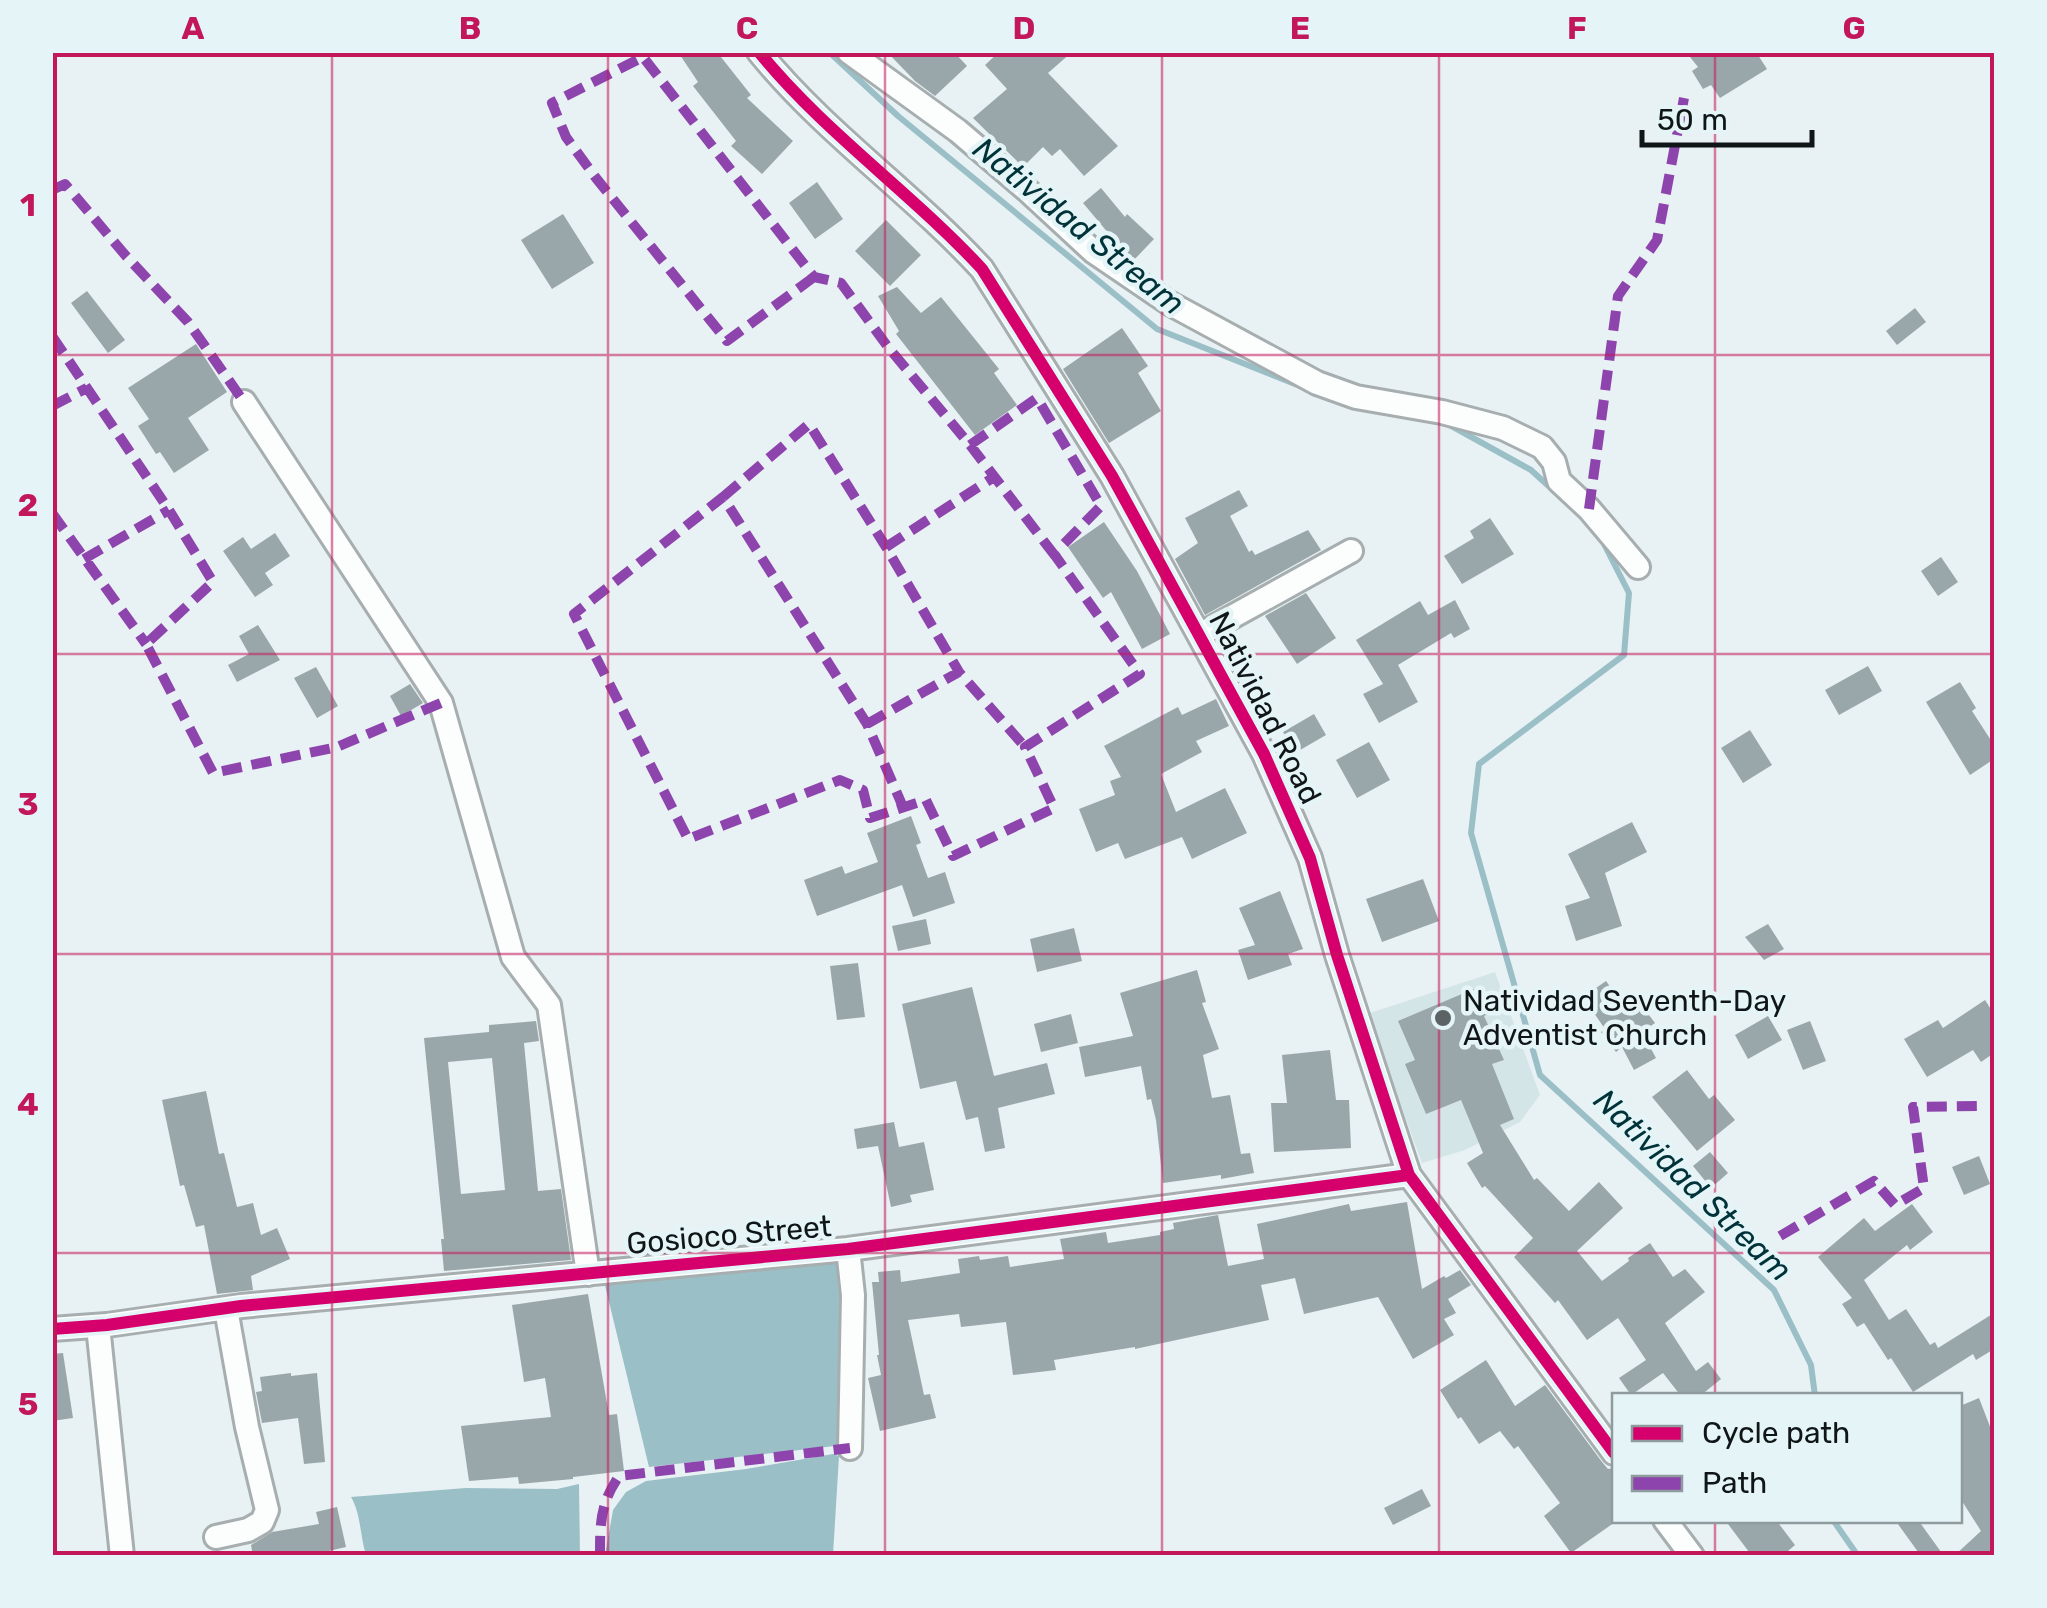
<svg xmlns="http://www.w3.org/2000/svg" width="2047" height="1608" viewBox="0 0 2047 1608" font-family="Rubik,sans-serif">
  <rect width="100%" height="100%" fill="#e8f1f3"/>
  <!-- built -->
  <path fill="#d4e5e8" d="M1495 972 1540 1095 1520 1122 1465 1150 1422 1163 1367 1014Z"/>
  <!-- water -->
  <path fill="#9abfc6" d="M843 1260 844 1445 649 1467 603 1277Z
    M833 1454 839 1456 833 1555H605L613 1510 626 1492 646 1481 746 1469Z
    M579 1484 580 1555H366C360 1536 361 1514 351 1497L466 1488 557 1489Z"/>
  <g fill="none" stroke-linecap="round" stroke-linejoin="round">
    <!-- stream -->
    <path stroke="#9abfc6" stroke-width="6" d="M829 52 898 116 1157 329 1305 388
      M1446 423 1531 470 1554 491
      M1601 538 1629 593 1624 655 1479 764 1471 833 1540 1075 1774 1290 1811 1365 1815 1396
      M1833 1520 1858 1556"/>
  </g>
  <!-- building -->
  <path fill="#9aa7aa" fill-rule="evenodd" d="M678 52H717L751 95 747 98 793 141 762 174 731 146 736 141 693 86 698 82Z
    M887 52H954L967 66 935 96 915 81Z
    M999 52H1072L1048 73 1118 146 1084 176 1060 149 1052 156 1043 147 1023 167 973 118 1007 89 985 65Z
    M1686 52H1756L1767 69 1720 98 1711 85 1703 89 1692 71 1698 67Z
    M817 182 843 219 815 239 789 203Z
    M1101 188 1125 217 1127 214 1154 239 1133 261 1103 240 1109 234 1083 203Z
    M563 214 594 263 552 289 521 240Z
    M886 220 921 255 890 286 855 251Z
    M897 287 921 313 941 297 999 369 994 373 1017 405 975 435 896 334 899 331 878 296Z
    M87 291 125 340 108 353 71 303Z
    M1915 308 1926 322 1897 345 1886 331Z
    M1122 328 1148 366 1138 373 1161 411 1109 443 1063 369Z
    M196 344 227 392 188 418 209 450 174 473 160 452 156 454 138 426 149 419 128 388Z
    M1239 490 1248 506 1230 516 1249 552 1252 550 1255 555 1308 530 1321 550 1205 615 1175 559 1198 543 1185 518Z
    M1490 518 1514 554 1462 584 1444 556 1474 538 1470 531Z
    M1104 522 1137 571 1170 634 1142 649 1111 592 1103 598 1068 547Z
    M275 533 290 556 265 573 273 585 255 597 223 551 243 537 251 549Z
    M1941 557 1958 582 1938 596 1921 571Z
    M1306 593 1336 638 1297 664 1265 616Z
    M1455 600 1470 629 1454 638 1451 633 1398 665 1418 702 1379 723 1363 694 1383 684 1356 640 1420 601 1428 615Z
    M258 625 280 660 237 682 228 665 249 654 239 636Z
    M1868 666 1882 691 1839 715 1825 690Z
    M316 667 338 706 317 718 294 678Z
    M1960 682 1976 708 1972 711 1994 745V759L1970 775 1926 702Z
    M410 684 423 703 401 716 390 696Z
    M1216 699 1229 726 1196 741 1202 752 1161 774 1176 812 1225 788 1247 833 1192 859 1182 837 1125 859 1118 843 1096 852 1079 809 1115 795 1110 781 1121 777 1104 746 1178 707 1182 715Z
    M1314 714 1326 735 1295 753 1283 732Z
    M1750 730 1772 765 1743 783 1721 748Z
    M1369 742 1390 780 1357 798 1336 760Z
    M911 816 921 843 916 845 928 878 945 872 955 903 913 917 902 885 817 916 804 880 842 866 845 874 878 862 867 833Z
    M1632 822 1647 852 1605 873 1622 926 1576 941 1565 906 1590 898 1568 854Z
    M1423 879 1439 921 1382 942 1366 899Z
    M1280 891 1303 949 1288 954 1292 965 1248 980 1238 950 1255 945 1239 908Z
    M926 919 931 944 898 951 892 926Z
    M1768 924 1784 949 1764 960 1745 937Z
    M1074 928 1082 961 1037 972 1030 939Z
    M858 963 865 1017 837 1020 830 966Z
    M1197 970 1206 1002 1202 1003 1219 1049 1203 1055 1212 1098 1230 1095 1241 1154 1250 1153 1254 1173 1221 1179V1175L1163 1183 1156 1120 1151 1099 1147 1100 1141 1066 1085 1077 1079 1047 1133 1036 1120 993Z
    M1606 981 1628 1012 1640 1003 1655 1023 1642 1032 1656 1058 1634 1070 1622 1047 1616 1052 1601 1032 1605 1029 1583 997Z
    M972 987 994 1076 1047 1063 1055 1094 998 1108 1005 1148 985 1152 978 1117 966 1120 956 1081 920 1089 902 1004Z
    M1476 988 1488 1014 1484 1016 1504 1060 1492 1064 1514 1119 1500 1125 1534 1180 1537 1178 1569 1211 1599 1182 1623 1208 1577 1251 1602 1281 1629 1261 1628 1258 1650 1243 1673 1277 1685 1269 1705 1292 1665 1323 1696 1371 1708 1362 1721 1379 1700 1396H1681L1663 1373 1631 1395 1619 1378 1646 1360 1618 1318 1587 1340 1558 1300 1555 1303 1514 1257 1533 1238 1485 1186 1482 1188 1467 1163 1483 1153 1461 1100 1426 1114 1405 1064 1415 1060 1398 1021Z
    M1985 1000 1994 1014V1053L1981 1062 1973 1050 1927 1077 1904 1039 1938 1020 1943 1028Z
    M1071 1014 1078 1043 1041 1052 1034 1024Z
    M1768 1016 1782 1040 1748 1059 1735 1035Z
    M536 1021 539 1041 524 1043 538 1191 561 1189 571 1260 444 1271 441 1239H444L424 1038 489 1032V1025ZM492 1058 505 1190 461 1194 448 1062Z
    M1810 1021 1826 1061 1803 1070 1787 1030Z
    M1330 1050 1336 1100H1349L1351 1148 1274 1152 1271 1103H1287L1282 1055Z
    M1687 1070 1709 1099 1714 1095 1735 1120 1697 1151 1652 1097Z
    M206 1091 219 1154 224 1153 237 1207 253 1203 261 1235 277 1228 290 1259 251 1276 253 1290 217 1294 204 1225 196 1227 184 1185 180 1186 162 1100Z
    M894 1122 899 1147 924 1142 934 1190 910 1195 912 1202 891 1207 878 1146 857 1149 854 1129Z
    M1710 1152 1728 1173 1711 1188 1693 1166Z
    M1979 1156 1990 1184 1964 1195 1952 1167Z
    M1407 1202 1422 1289 1444 1276 1446 1278 1460 1270 1471 1285 1448 1299 1456 1313 1444 1319 1454 1335 1413 1359 1378 1297 1304 1314 1295 1278 1261 1285 1269 1320 1135 1349V1347L1054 1360 1056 1370 1013 1375 1006 1322 961 1327 959 1314 908 1320 924 1395 930 1394 936 1418 880 1431 868 1378 881 1375 877 1355H879L872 1282H879L878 1272 900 1270 901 1282 960 1273 958 1259 979 1256 980 1260 1008 1256 1010 1267 1064 1259 1060 1239 1106 1232 1108 1243 1160 1235V1232L1174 1229 1173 1223 1218 1215 1228 1266 1264 1259 1257 1224 1349 1204 1351 1211Z
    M1912 1204 1933 1232 1910 1250 1907 1245 1864 1280 1889 1320 1906 1309 1930 1345 1935 1342 1938 1348 1994 1313V1349L1976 1360 1973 1354 1913 1392 1891 1358 1888 1360 1864 1323 1857 1327 1842 1304 1852 1298 1818 1257 1864 1218 1875 1231Z
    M588 1294 609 1415 617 1414 624 1471 573 1477V1479L519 1484 518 1477 469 1481 461 1426 551 1417 545 1378 524 1382 512 1305Z
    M63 1353 73 1418 52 1421V1354Z
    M1486 1360 1515 1406 1545 1385 1602 1462 1608 1469 1614 1468V1520H1618L1571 1553 1544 1516 1560 1503 1518 1446 1514 1449 1500 1431 1479 1444 1461 1417 1458 1419 1440 1390Z
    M291 1373V1376L317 1373 325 1462 304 1464 298 1418 262 1423 256 1392 262 1391 260 1377Z
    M1979 1398 1994 1437V1556H1954L1981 1531 1960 1498V1406Z
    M1422 1489 1431 1506 1393 1525 1384 1508Z
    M337 1507 346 1547 307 1556H253L251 1545 272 1532 319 1524 316 1512Z
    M1725 1520H1776L1795 1545 1782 1556H1752Z
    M1895 1520H1918L1944 1556H1921Z"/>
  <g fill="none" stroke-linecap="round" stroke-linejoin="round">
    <defs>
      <path id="minor" d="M759 52C825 133 912 193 982 269L1112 476 1264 754 1310 858 1337 955 1409 1175 1614 1453
        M849 52 958 131 1027 190 1094 252 1169 303 1317 383 1356 397 1442 412 1503 428 1542 447 1554 462 1559 481 1589 509 1638 567
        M244 402 441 703 513 957 549 1005 588 1274
        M1201 634 1351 551
        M848 1249 853 1295 850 1448
        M98 1326 122 1556
        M52 1329 107 1325 241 1306 848 1249 1409 1175
        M1665 1520 1692 1556
        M216 1537 248 1530 262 1522 267 1510 247 1427 226 1309"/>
    </defs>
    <!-- minor casing -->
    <use href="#minor" stroke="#a7aeaf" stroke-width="28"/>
    <!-- minor -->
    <use href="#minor" stroke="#fcfdfd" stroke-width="22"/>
    <!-- quiet -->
    <path stroke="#8e44ad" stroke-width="10" stroke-dasharray="20 10" stroke-linecap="butt" d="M52 190 65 184 126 256 188 322 244 402
      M814 277 727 341 596 178 566 137 552 103 643 57 814 277 841 283 888 347 970 445 1037 398 1101 506 1054 554 1140 674 1025 747 1054 808 953 856 926 800 870 818 863 790 840 780 688 839 574 614 723 497 867 724 903 807
      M52 336 169 510 213 582 146 644 213 773 337 747 441 703
      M52 406 87 388
      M970 445 1056 557
      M723 497 809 424 886 547 959 672
      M1589 509 1618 296 1657 240 1684 98
      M52 513 146 644
      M886 547 994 477
      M84 559 169 510
      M867 724 959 672 1025 747
      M1780 1236 1874 1181 1895 1205 1924 1188 1913 1107 1980 1106
      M600 1556C600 1523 600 1504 619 1476L850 1448"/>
    <defs>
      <path id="cycleway" d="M759 52C825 133 912 193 982 269L1112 476 1264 754 1310 858 1337 955 1409 1175 1614 1453
        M52 1329 107 1325 241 1306 848 1249 1409 1175"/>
    </defs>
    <!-- cycleway casing -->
    <use href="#cycleway" stroke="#e4f4f7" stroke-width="19"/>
    <!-- cycleway -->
    <use href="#cycleway" stroke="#d6006c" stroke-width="12"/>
  </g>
  <!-- grid -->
  <path fill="none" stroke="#c2185b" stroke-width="2.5" stroke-opacity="0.55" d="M332 52V1556M608 52V1556M885 52V1556M1162 52V1556M1439 52V1556M1715 52V1396M52 355H1994M52 654H1994M52 954H1994M52 1253H1994M1715 1520V1556"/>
  <!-- markers -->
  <circle fill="#5c6364" stroke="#e4f4f7" stroke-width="4" cx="1443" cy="1018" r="10"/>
  <g text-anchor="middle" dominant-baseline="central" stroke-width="9" stroke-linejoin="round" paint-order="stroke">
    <!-- street labels -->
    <g font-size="30" fill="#101617" stroke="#e4f4f7">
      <text transform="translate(1265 708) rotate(63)">Natividad Road</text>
      <text transform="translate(729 1235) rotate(-5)">Gosioco Street</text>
    </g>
    <!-- poi labels -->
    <g font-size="30" fill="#101617" stroke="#e4f4f7" text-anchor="start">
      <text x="1463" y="1001">Natividad Seventh-Day<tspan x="1463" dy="34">Adventist Church</tspan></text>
    </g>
    <!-- water labels -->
    <g font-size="32" font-style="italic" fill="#003239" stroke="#e4f4f7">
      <text transform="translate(1079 226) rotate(39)">Natividad Stream</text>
      <text transform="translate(1693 1185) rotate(44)">Natividad Stream</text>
    </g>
  </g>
  <!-- border -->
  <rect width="2047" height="1608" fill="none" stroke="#e4f4f7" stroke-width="110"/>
  <!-- legend -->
  <rect x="1612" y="1393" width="350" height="130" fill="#e4f4f7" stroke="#8f9b9d" stroke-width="2.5"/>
  <rect x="1632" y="1426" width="50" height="15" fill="#d6006c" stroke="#8f9b9d" stroke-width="2.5"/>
  <text x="1702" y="1443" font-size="30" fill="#101617">Cycle path</text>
  <rect x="1632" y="1476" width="50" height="15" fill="#8e44ad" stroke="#8f9b9d" stroke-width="2.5"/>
  <text x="1702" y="1493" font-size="30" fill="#101617">Path</text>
  <!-- scale -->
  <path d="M1642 130v15h170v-15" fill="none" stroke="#101617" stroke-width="5"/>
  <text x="1657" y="130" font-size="30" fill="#101617" stroke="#e4f4f7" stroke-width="8" paint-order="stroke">50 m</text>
  <rect x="55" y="55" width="1937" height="1498" fill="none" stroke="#c2185b" stroke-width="4"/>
  <g font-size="32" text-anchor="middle" font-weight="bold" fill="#c2185b">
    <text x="193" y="39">A</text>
    <text x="470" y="39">B</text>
    <text x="747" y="39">C</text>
    <text x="1024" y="39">D</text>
    <text x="1300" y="39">E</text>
    <text x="1577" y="39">F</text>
    <text x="1854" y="39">G</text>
    <text x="28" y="216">1</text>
    <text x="28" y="516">2</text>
    <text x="28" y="815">3</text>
    <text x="28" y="1115">4</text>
    <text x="28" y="1415">5</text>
  </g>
</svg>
